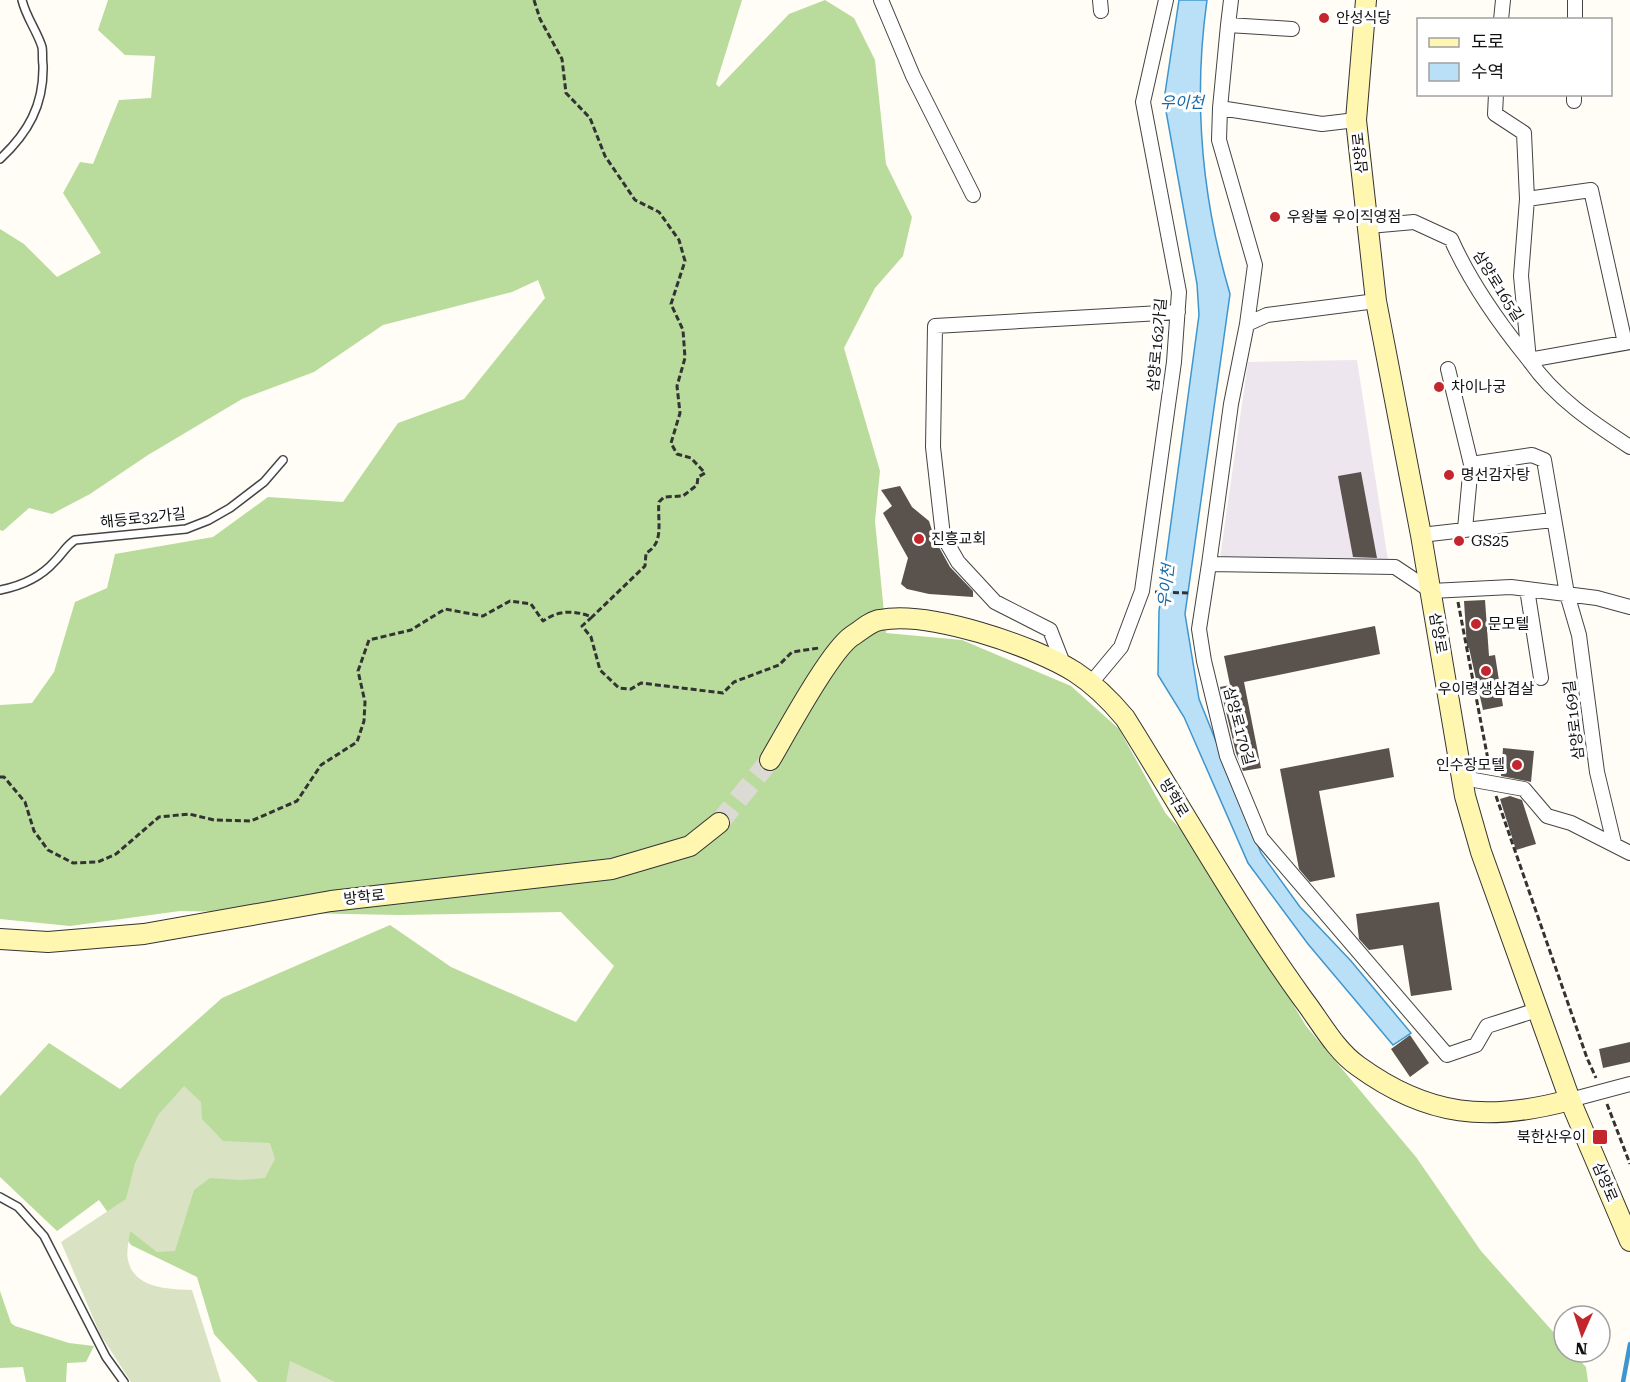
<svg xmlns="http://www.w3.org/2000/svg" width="1630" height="1382" viewBox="0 0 1630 1382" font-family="'Roboto Serif','Noto Sans KR',serif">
  <rect width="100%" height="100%" fill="#fffdf5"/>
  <!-- industrial -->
  <path fill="#eee6ef" d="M1357 360 1388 560 1220 558 1248 362Z"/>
  <!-- forest -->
  <path fill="#b9dc9c" d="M108 0H742L716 84 719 87 789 14 825 0 854 18 875 60 886 164 912 217 903 256 875 288 844 348 880 471 875 521 886 633 962 640 1071 686 1119 729 1166 814 1198 847 1306 1026 1416 1157 1481 1251 1564 1344V1352H1572L1586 1367 1588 1382H258L214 1334 197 1277 131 1245 99 1200 57 1231 0 1177V1096L49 1043 120 1089 222 998 390 925 451 967 576 1022 614 966 561 912 400 915 180 911 70 926 0 919V705L32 703 54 672 75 602 107 588 115 554 213 537 268 497 343 502 398 423 464 399 545 298 538 280 512 292 383 325 314 372 242 399 148 455 90 494 52 514 29 508 3 531 0 530V229L24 244 57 277 101 253 63 193 80 162 93 164 119 100 151 98 155 56 125 55 98 30Z
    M0 1291 11 1323 15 1326 69 1343 94 1346 86 1362 67 1363 66 1382H26L23 1367 0 1368Z"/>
  <!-- cemetery -->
  <path fill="#d9e3c4" d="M184 1086 201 1102 202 1119 223 1141 270 1143 275 1159 265 1178 242 1180 210 1178 194 1190 175 1251 157 1252 130 1231C129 1240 126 1252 128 1260 134 1289 169 1289 192 1290L221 1382H131L100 1334 61 1242 126 1199 135 1163 158 1115Z
    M290 1361 335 1382H286Z"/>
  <!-- water -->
  <path fill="#b9e0f7" stroke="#3f96cf" stroke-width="1.5" d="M1179 0H1207C1193 99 1202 199 1230 294L1185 614 1199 699 1261 853 1300 907 1351 961 1411 1033 1393 1045 1308 944 1248 863 1184 717 1158 675 1159 611 1199 315 1197 284 1164 100Z"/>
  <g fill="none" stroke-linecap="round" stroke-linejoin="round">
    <!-- stream -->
    <path stroke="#3f96cf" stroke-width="4.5" d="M1623 1382 1630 1344"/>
  </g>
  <!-- building -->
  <path fill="#5a524d" d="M1361 472 1377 558 1353 557 1338 476Z
    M900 486 912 507 929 521 935 540 950 567 973 591V597L929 594 907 589 901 584 908 558 883 513 892 506 881 490Z
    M1485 600 1489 656 1495 655 1503 706 1483 710 1469 648H1467L1464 601Z
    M1375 626 1380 654 1244 682 1261 768 1243 771 1236 753 1220 687 1230 685 1224 656Z
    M1389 748 1394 777 1319 791 1335 877 1310 882 1299 869 1280 769Z
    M1503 748 1534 751 1531 782 1501 776Z
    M1510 796 1522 800 1536 844 1516 850 1500 799Z
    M1439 902 1452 990 1411 996 1403 945 1369 950 1359 939 1356 914Z
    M1410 1035 1429 1063 1410 1077 1391 1049Z
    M1630 1042V1062L1603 1068 1599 1049Z"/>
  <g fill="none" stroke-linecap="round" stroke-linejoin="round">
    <!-- secondary-tunnel -->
    <path stroke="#dbdad3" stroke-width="20" stroke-dasharray="20 10" stroke-linecap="butt" d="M719 823 770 760"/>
    <defs>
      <path id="lane" d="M0 159C28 133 44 105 43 65 42 60 43 52 42 47 37 31 26 17 22 0
        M0 590C21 586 41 577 55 561 63 553 66 546 75 540L186 529 209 520 230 508 264 482 283 460
        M0 1197 18 1207 44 1236 106 1357 124 1382"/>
      <path id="street" d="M881 0 913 76 973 195
        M1100 0 1101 11
        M1501 20 1503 0
        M1575 20V0
        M1228 25 1231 0
        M1292 29 1228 25 1220 108 1322 124 1356 120
        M1496 94 1495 114 1524 133 1527 199 1521 276 1529 360
        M1574 101V94
        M1220 108 1219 140 1255 265 1247 324
        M1527 199 1591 190 1625 343
        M1369 226 1414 222 1451 239C1471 284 1498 322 1529 360
        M1630 342 1529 360C1554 397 1593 423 1630 447
        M1448 369 1471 464
        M1465 529 1471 464 1532 455 1544 460 1567 594 1579 635 1597 772 1614 843
        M1421 535 1553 520
        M1209 564 1231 404 1247 324 1267 315 1376 301
        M1527 589 1541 678
        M1064 666 1050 630 995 602 958 562 943 536 933 447 935 326 1178 312
        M1091 683 1121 647 1142 591 1174 362 1179 292 1143 102 1166 0
        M1463 778 1524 789 1547 816 1571 823 1630 853
        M1537 1010 1487 1026 1476 1045 1447 1055 1261 838 1227 756 1204 661 1199 629 1209 564 1395 567 1431 591 1511 587 1597 598 1630 607
        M1570 1100 1630 1084"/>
      <path id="secondary" d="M1366 0 1356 120 1376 301 1421 535 1465 796 1481 852 1570 1100 1630 1241
        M770 760C786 733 830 651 852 636 860 631 871 621 880 620 928 610 1034 646 1075 672 1095 685 1110 700 1125 718 1184 812 1238 909 1303 999 1320 1021 1335 1050 1358 1066 1428 1117 1488 1122 1570 1100
        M0 939 48 942 144 934 331 901 612 869 690 846 719 823"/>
    </defs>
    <!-- lane casing -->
    <use href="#lane" stroke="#444" stroke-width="10"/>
    <!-- street casing -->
    <use href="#street" stroke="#444" stroke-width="16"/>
    <!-- secondary casing -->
    <use href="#secondary" stroke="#333" stroke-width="22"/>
    <!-- path -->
    <path stroke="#333" stroke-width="3" stroke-dasharray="6 3" stroke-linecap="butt" d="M534 0 540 19 562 59 566 93 590 118 605 156 635 200 659 212 679 240 685 261 671 304 683 330 685 358 677 386 680 413 671 443 677 454 691 458 705 473 698 477 697 485 683 496 664 497 659 502C657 521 665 543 646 553L645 566 592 617
      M1155 592 1191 593
      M1458 602 1490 770
      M0 777H4L25 802 34 831 48 850 73 863 98 862 116 854 159 817 189 814 214 820 251 821 297 801 321 765 357 742 364 721 365 702 358 671 369 640 411 630 445 609 483 616 510 601 531 604 543 621C559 610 574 610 592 617L582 626 591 637 600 670 619 688 631 689 641 683 723 693 734 682 779 665 792 652 819 648
      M1496 796 1587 1058 1596 1078
      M1607 1104 1630 1164"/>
    <!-- lane -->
    <use href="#lane" stroke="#fff" stroke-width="7"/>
    <!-- street -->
    <use href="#street" stroke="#fff" stroke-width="14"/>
    <!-- secondary -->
    <use href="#secondary" stroke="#fff6b0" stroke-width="20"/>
  </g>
  <!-- markers -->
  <g fill="#c4262e" stroke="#fff" stroke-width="2">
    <circle cx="1324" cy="18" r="6"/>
    <circle cx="1275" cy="217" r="6"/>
    <circle cx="1439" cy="387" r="6"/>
    <circle cx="1449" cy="475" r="6"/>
    <circle cx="919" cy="539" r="6"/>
    <circle cx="1459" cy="541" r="6"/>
    <circle cx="1476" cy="624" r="6"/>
    <circle cx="1486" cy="671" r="6"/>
    <circle cx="1517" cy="765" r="6"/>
    <rect x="1592" y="1129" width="16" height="16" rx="3"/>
  </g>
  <g text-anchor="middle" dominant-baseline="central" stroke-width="6" stroke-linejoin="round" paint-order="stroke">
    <!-- poi labels -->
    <g font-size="15" fill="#111" stroke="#fff" text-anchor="start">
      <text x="1336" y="18">안성식당</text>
      <text x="1287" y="217">우왕불 우이직영점</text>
      <text x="1451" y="387">차이나궁</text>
      <text x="1461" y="475">명선감자탕</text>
      <text x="931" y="539">진흥교회</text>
      <text x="1471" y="541">GS25</text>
      <text x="1488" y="624">문모텔</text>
      <text x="1486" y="689" text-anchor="middle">우이령생삼겹살</text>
      <text x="1505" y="765" text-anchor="end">인수장모텔</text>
      <text x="1586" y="1137" text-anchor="end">북한산우이</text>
    </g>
    <!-- street labels -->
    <g font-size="15" fill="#111" stroke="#fff">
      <text transform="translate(1360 153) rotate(-96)">삼양로</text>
      <text transform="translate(1498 286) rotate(58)">삼양로165길</text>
      <text transform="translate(1157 345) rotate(-85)">삼양로162가길</text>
      <text transform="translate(143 518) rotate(-6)">해등로32가길</text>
      <text transform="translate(1438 633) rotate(80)">삼양로</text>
      <text transform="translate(1574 720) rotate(-97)">삼양로169길</text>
      <text transform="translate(1239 726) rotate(75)">삼양로170길</text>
      <text transform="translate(1174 798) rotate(59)">방학로</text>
      <text transform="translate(364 897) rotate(-6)">방학로</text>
      <text transform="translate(1605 1182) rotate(67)">삼양로</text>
    </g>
    <!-- water labels -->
    <g font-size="16" font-style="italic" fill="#1768a6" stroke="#fff">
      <text x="1182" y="102">우이천</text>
      <text transform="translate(1166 586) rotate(-84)">우이천</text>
    </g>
  </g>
  <!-- legend -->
  <rect x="1417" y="18" width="195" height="78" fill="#ffffff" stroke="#a0a0a0" stroke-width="1.5"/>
  <rect x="1429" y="38" width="30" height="9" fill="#fff6b0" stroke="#a0a0a0" stroke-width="1.5"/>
  <text x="1471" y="48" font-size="18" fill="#111111">도로</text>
  <rect x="1429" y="63" width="30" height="18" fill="#b9e0f7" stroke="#a0a0a0" stroke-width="1.5"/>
  <text x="1471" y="78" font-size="18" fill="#111111">수역</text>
  <!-- north arrow -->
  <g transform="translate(1582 1334) rotate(183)"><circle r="28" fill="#ffffff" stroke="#a0a0a0" stroke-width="1.5"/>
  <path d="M0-4.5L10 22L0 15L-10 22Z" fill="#c4262e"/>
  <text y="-9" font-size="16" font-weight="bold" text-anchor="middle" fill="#111111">N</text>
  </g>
</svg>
